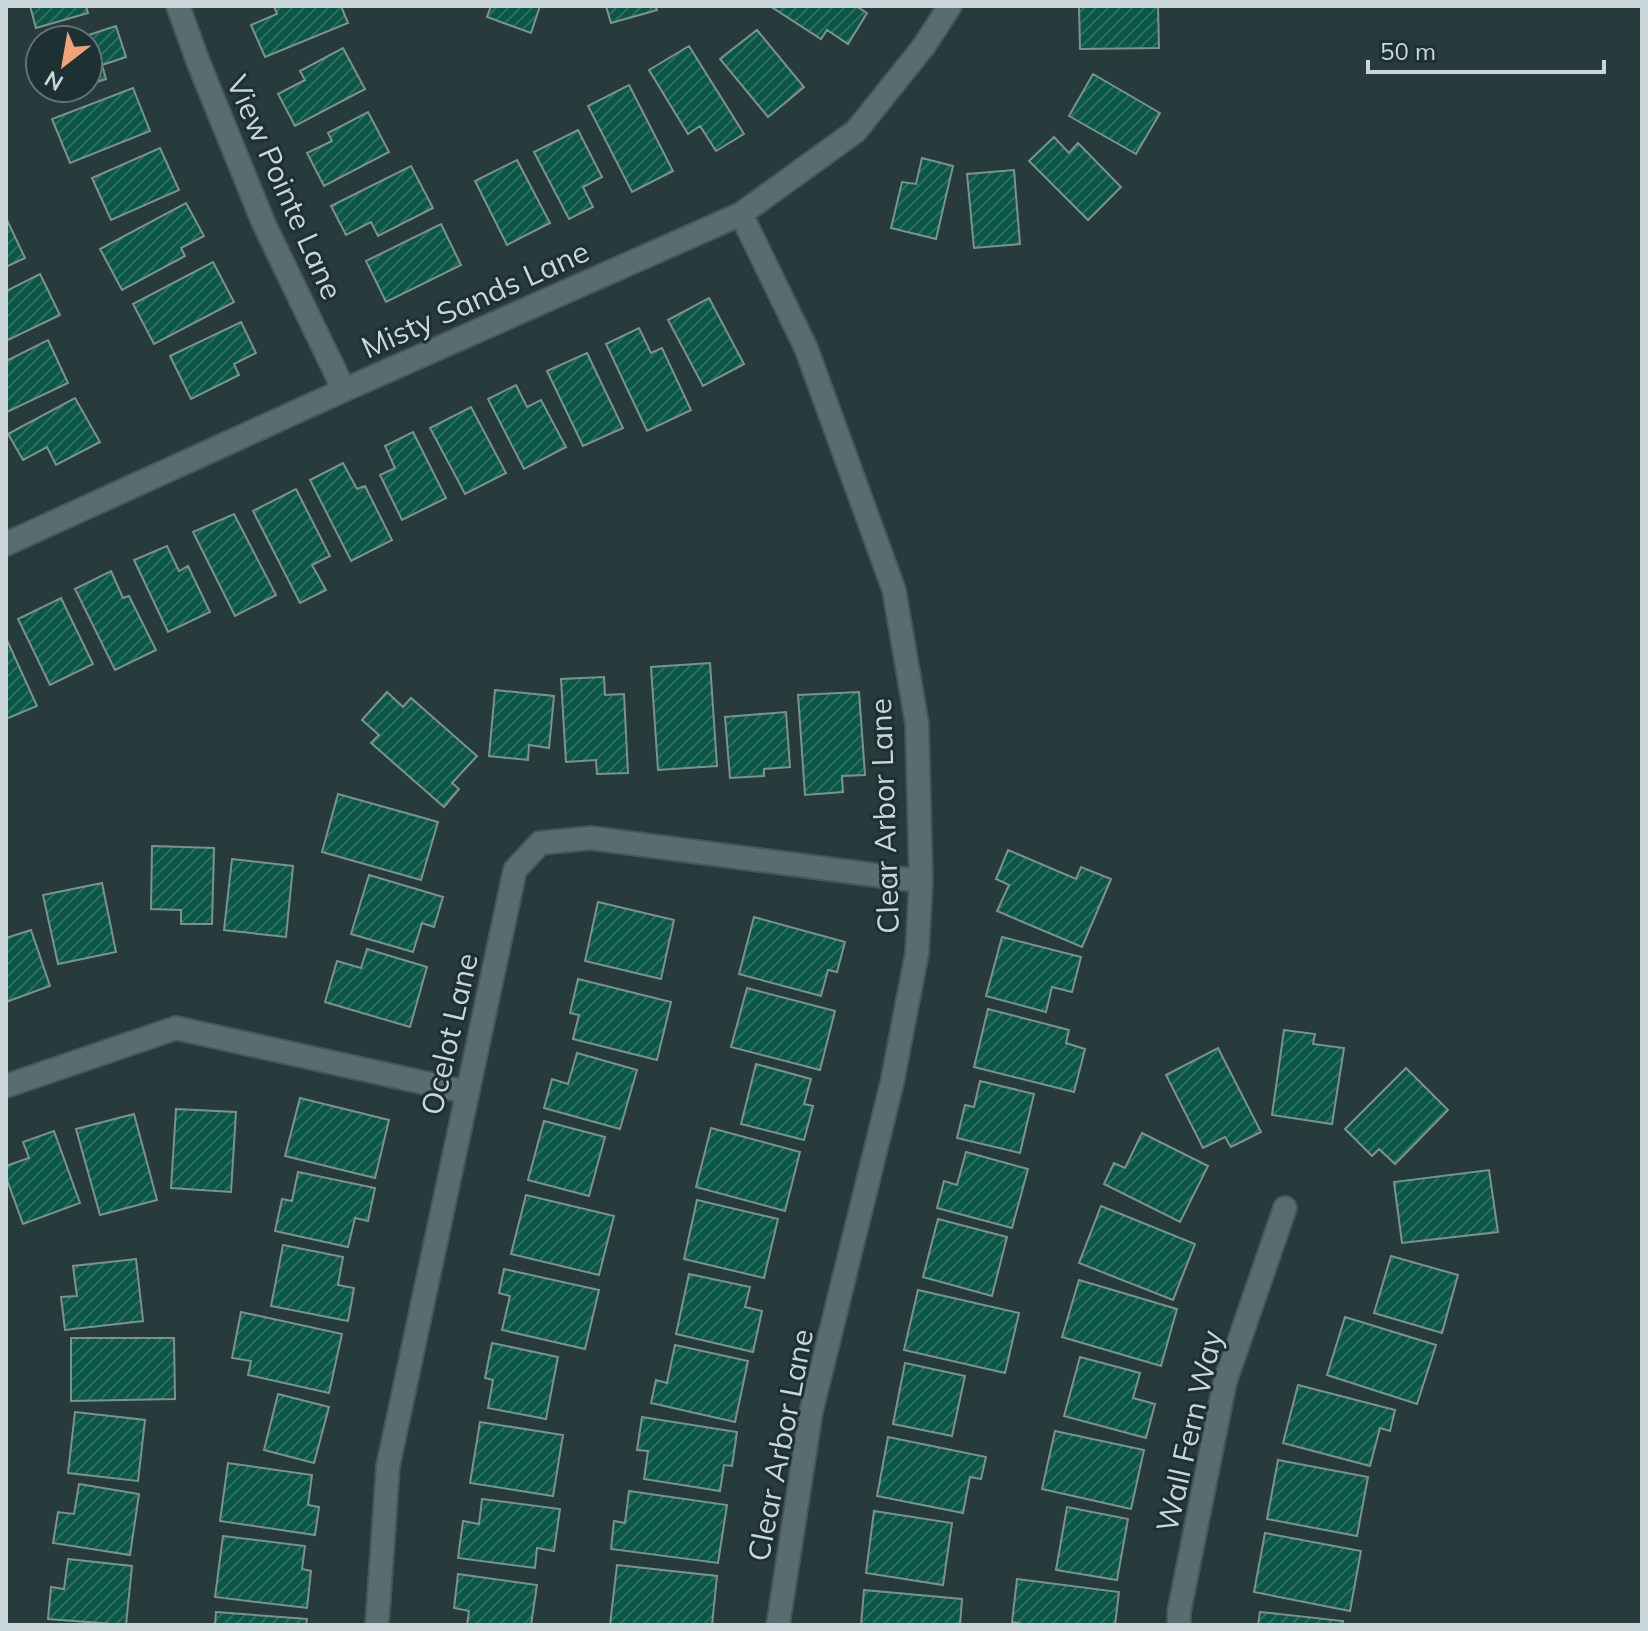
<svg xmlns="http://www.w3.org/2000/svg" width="1648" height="1631" viewBox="0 0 1648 1631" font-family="Mulish,sans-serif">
  <defs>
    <pattern id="building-hatch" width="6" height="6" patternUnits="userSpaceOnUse" patternTransform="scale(2)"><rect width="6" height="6" fill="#0b5747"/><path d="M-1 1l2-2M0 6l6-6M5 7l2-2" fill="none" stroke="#2d6e61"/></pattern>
  </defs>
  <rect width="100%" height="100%" fill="#273a3c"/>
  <!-- building -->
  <path fill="url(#building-hatch)" stroke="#7e928c" stroke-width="2" d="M30 6H86L88 13 36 28Z
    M274 6H341L348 23 265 57 251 25 277 14Z
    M491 6H540L531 33 487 17Z
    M606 6H655L657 10 611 23Z
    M770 6H856L867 13 848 44 827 30 821 39Z
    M1079 6H1158L1159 48 1080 49Z
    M116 26 126 57 102 65 106 79 88 85V40H73Z
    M757 30 804 87 768 117 720 59Z
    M689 46 744 134 716 151 700 126 688 134 649 70Z
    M343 48 365 89 295 126 278 94 305 80 300 71Z
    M1093 74 1160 113 1136 154 1069 116Z
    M629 85 673 171 632 192 588 106Z
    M133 88 150 131 70 163 52 119Z
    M368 112 389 152 324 186 307 153 332 141 328 133Z
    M578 130 602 177 583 187 593 207 569 219 534 152Z
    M1054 137 1069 153 1078 143 1121 187 1088 220 1029 161Z
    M160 148 179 190 111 220 92 178Z
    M922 158 953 166 936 239 891 228 902 182 916 184Z
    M517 160 550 223 507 245 475 181Z
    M411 166 433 208 378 236 371 222 346 235 331 206Z
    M1014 170 1020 244 974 248 967 174Z
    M186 203 204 236 181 248 185 256 122 290 100 249Z
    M6 218 25 258 6 267Z
    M441 224 461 265 386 302 366 261Z
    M213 262 234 302 154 344 133 304Z
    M40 274 60 315 6 341V291Z
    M709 298 744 364 703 386 668 320Z
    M241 322 256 353 234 364 239 375 191 399 170 356Z
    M639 328 651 353 662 348 691 410 647 431 606 344Z
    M48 340 68 383 7 412 6 361Z
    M587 353 623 428 583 446 547 371Z
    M516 385 527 407 541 400 566 447 524 469 488 399Z
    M75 398 100 442 56 465 47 447 23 460 8 434Z
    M471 407 506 473 465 494 430 428Z
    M413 432 446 498 402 520 380 475 395 468 385 446Z
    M343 463 357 489 365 486 392 540 351 561 310 480Z
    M296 489 330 556 312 565 326 590 300 603 253 511Z
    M234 514 276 595 235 616 193 532Z
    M167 546 179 571 188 566 210 612 168 632 134 560Z
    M111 571 123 598 129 596 156 650 115 670 75 589Z
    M61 598 93 664 50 685 18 619Z
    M6 638 37 706 6 719Z
    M710 663 717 766 658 770 651 667Z
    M604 677 605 695 624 694 628 773 597 774 596 760 566 762 561 679Z
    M495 690 554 696 549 748 529 745 528 760 489 756Z
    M387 692 403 707 411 698 477 756 452 783 459 789 444 807 371 743 379 735 362 720Z
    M859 692 865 775 842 776 843 792 805 795 798 695Z
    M786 712 790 767 764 769V776L730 778 725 717Z
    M338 794 438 822 421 880 322 852Z
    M152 846 214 848 212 924H181V910L151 909Z
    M1008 850 1076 879 1081 867 1111 879 1082 947 997 911 1009 885 996 879Z
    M232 859 293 866 286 937 224 930Z
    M369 875 443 897 434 927 422 923 413 952 351 934Z
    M102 883 116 952 58 964 43 895Z
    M598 902 674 920 661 979 585 961Z
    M754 917 845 942 837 972 828 970 821 996 739 974Z
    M31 930 50 986 6 1002V938Z
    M1002 937 1081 957 1072 992 1052 987 1046 1012 986 996Z
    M367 949 427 967 410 1027 325 1002 337 961 361 968Z
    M578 979 671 1002 657 1060 573 1039 579 1015 570 1013Z
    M747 988 835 1011 820 1070 731 1047Z
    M988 1009 1069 1030 1066 1043 1085 1049 1074 1092 974 1067Z
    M1284 1030 1315 1034 1313 1044 1344 1048 1332 1124 1272 1115Z
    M1218 1048 1261 1132 1231 1147 1225 1137 1203 1148 1166 1075Z
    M577 1053 637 1070 620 1129 544 1108 552 1079 568 1084Z
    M756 1064 811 1079 804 1104 813 1106 804 1140 741 1124Z
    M1406 1068 1448 1110 1395 1164 1379 1149 1372 1156 1345 1129Z
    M980 1081 1034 1094 1020 1153 957 1138 965 1105 974 1107Z
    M300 1098 389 1120 375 1178 285 1156Z
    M176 1109 236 1112 231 1192 171 1188Z
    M134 1114 157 1200 100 1215 76 1129Z
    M544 1121 605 1137 589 1196 528 1180Z
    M711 1128 800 1152 785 1211 696 1187Z
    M54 1131 80 1203 23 1224 6 1177V1166L29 1158 23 1142Z
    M1142 1133 1208 1166 1180 1222 1104 1184 1114 1163 1125 1168Z
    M966 1152 1028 1169 1012 1228 937 1208 944 1181 957 1185Z
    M1489 1170 1498 1232 1402 1243 1394 1182Z
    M298 1172 375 1188 368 1221 355 1218 348 1247 275 1231 282 1199 292 1201Z
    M526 1195 614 1216 599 1275 511 1254Z
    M697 1200 778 1219 764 1278 684 1259Z
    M1101 1206 1195 1244 1173 1300 1079 1263Z
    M938 1219 1007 1237 992 1296 923 1277Z
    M283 1245 343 1257 338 1285 354 1288 348 1321 271 1306Z
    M1391 1256 1458 1275 1442 1333 1374 1313Z
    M136 1259 143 1321 65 1330 61 1297 77 1296 73 1266Z
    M504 1269 599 1290 585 1349 502 1330 510 1296 499 1293Z
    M689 1274 750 1287 745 1307 762 1311 753 1352 676 1334Z
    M1079 1280 1177 1309 1161 1366 1062 1337Z
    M918 1290 1019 1313 1005 1373 904 1350Z
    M241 1312 342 1334 329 1393 248 1375 251 1361 232 1358Z
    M1345 1317 1436 1345 1417 1404 1327 1375Z
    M71 1338H174L175 1399 71 1401Z
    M492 1343 558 1357 546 1419 488 1408 493 1380 485 1378Z
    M675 1345 748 1361 735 1422 651 1403 656 1380 667 1383Z
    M1080 1357 1140 1373 1133 1398 1155 1404 1146 1438 1064 1416Z
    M905 1363 965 1376 952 1436 893 1424Z
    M1298 1385 1395 1410 1390 1431 1380 1428 1370 1466 1283 1443Z
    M278 1394 329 1407 314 1463 264 1450Z
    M75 1412 145 1420 138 1481 68 1473Z
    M642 1417 737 1432 732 1466 724 1465 720 1491 644 1479 648 1451 637 1450Z
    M480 1422 563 1435 553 1496 470 1483Z
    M1055 1431 1144 1450 1131 1509 1042 1489Z
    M888 1437 986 1457 981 1479 970 1477 963 1513 877 1496Z
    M1278 1460 1368 1477 1357 1536 1267 1519Z
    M228 1463 312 1475 308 1505 319 1507 315 1535 220 1521Z
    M79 1484 139 1494 130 1555 53 1543 58 1512 74 1514Z
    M629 1491 727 1505 718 1563 611 1549 614 1521 625 1523Z
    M482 1499 560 1509 554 1551 537 1548 535 1568 458 1558 463 1521 479 1524Z
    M1067 1507 1128 1519 1117 1580 1056 1570Z
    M874 1511 952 1523 943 1585 866 1573Z
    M1265 1533 1361 1551 1350 1611 1254 1592Z
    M223 1536 305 1546 302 1569 311 1571 307 1608 215 1597Z
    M68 1559 132 1566 126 1625 48 1619 51 1587 64 1589Z
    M617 1565 717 1576 712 1625H610Z
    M458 1574 537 1585 531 1625H467L469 1611 454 1608Z
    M1017 1579 1119 1592 1115 1625H1029L1012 1622Z
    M864 1590 962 1599 960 1625H861Z
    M216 1612 307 1619 306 1625H215Z
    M1260 1612 1343 1621 1342 1625H1258Z"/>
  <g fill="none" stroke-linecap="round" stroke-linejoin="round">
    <defs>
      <path id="minor" d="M178 6 199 64 264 224 344 390
        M741 214 806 348 894 590 917 724 921 881 917 953 892 1083 811 1412 778 1625
        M6 544 344 390 741 214 856 131 924 46 950 6
        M6 1086 176 1028 466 1092
        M377 1625 388 1466 515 870 540 843 591 838 921 881
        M1179 1625V1612L1225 1382 1285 1208"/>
    </defs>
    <!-- minor casing -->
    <use href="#minor" stroke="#475759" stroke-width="26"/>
    <!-- minor -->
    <use href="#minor" stroke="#586d6f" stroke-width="22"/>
  </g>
  <g text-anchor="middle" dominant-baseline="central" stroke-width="6" stroke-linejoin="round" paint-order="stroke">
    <!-- street labels -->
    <g font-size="30" fill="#cad6d7" stroke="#1d3032">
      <text transform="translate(285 187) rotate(66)">View Pointe Lane</text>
      <text transform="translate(475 299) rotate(-24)">Misty Sands Lane</text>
      <text transform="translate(884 816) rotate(-92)">Clear Arbor Lane</text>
      <text transform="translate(449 1034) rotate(-77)">Ocelot Lane</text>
      <text transform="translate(1189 1431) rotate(-77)">Wall Fern Way</text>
      <text transform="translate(780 1445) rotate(-79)">Clear Arbor Lane</text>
    </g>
  </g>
  <!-- border -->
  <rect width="1648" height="1631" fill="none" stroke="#cad6d7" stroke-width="16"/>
  <!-- north arrow -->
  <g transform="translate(64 64) rotate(211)"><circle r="38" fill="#1d3032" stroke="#627274" stroke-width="2"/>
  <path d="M0-6L14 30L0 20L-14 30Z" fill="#efa376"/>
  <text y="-12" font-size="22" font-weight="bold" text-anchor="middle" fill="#cad6d7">N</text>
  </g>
  <!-- scale -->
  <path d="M1368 60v12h236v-12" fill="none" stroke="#cad6d7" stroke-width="4"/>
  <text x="1380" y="60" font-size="24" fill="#cad6d7" stroke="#1d3032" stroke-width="6" paint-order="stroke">50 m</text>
</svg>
